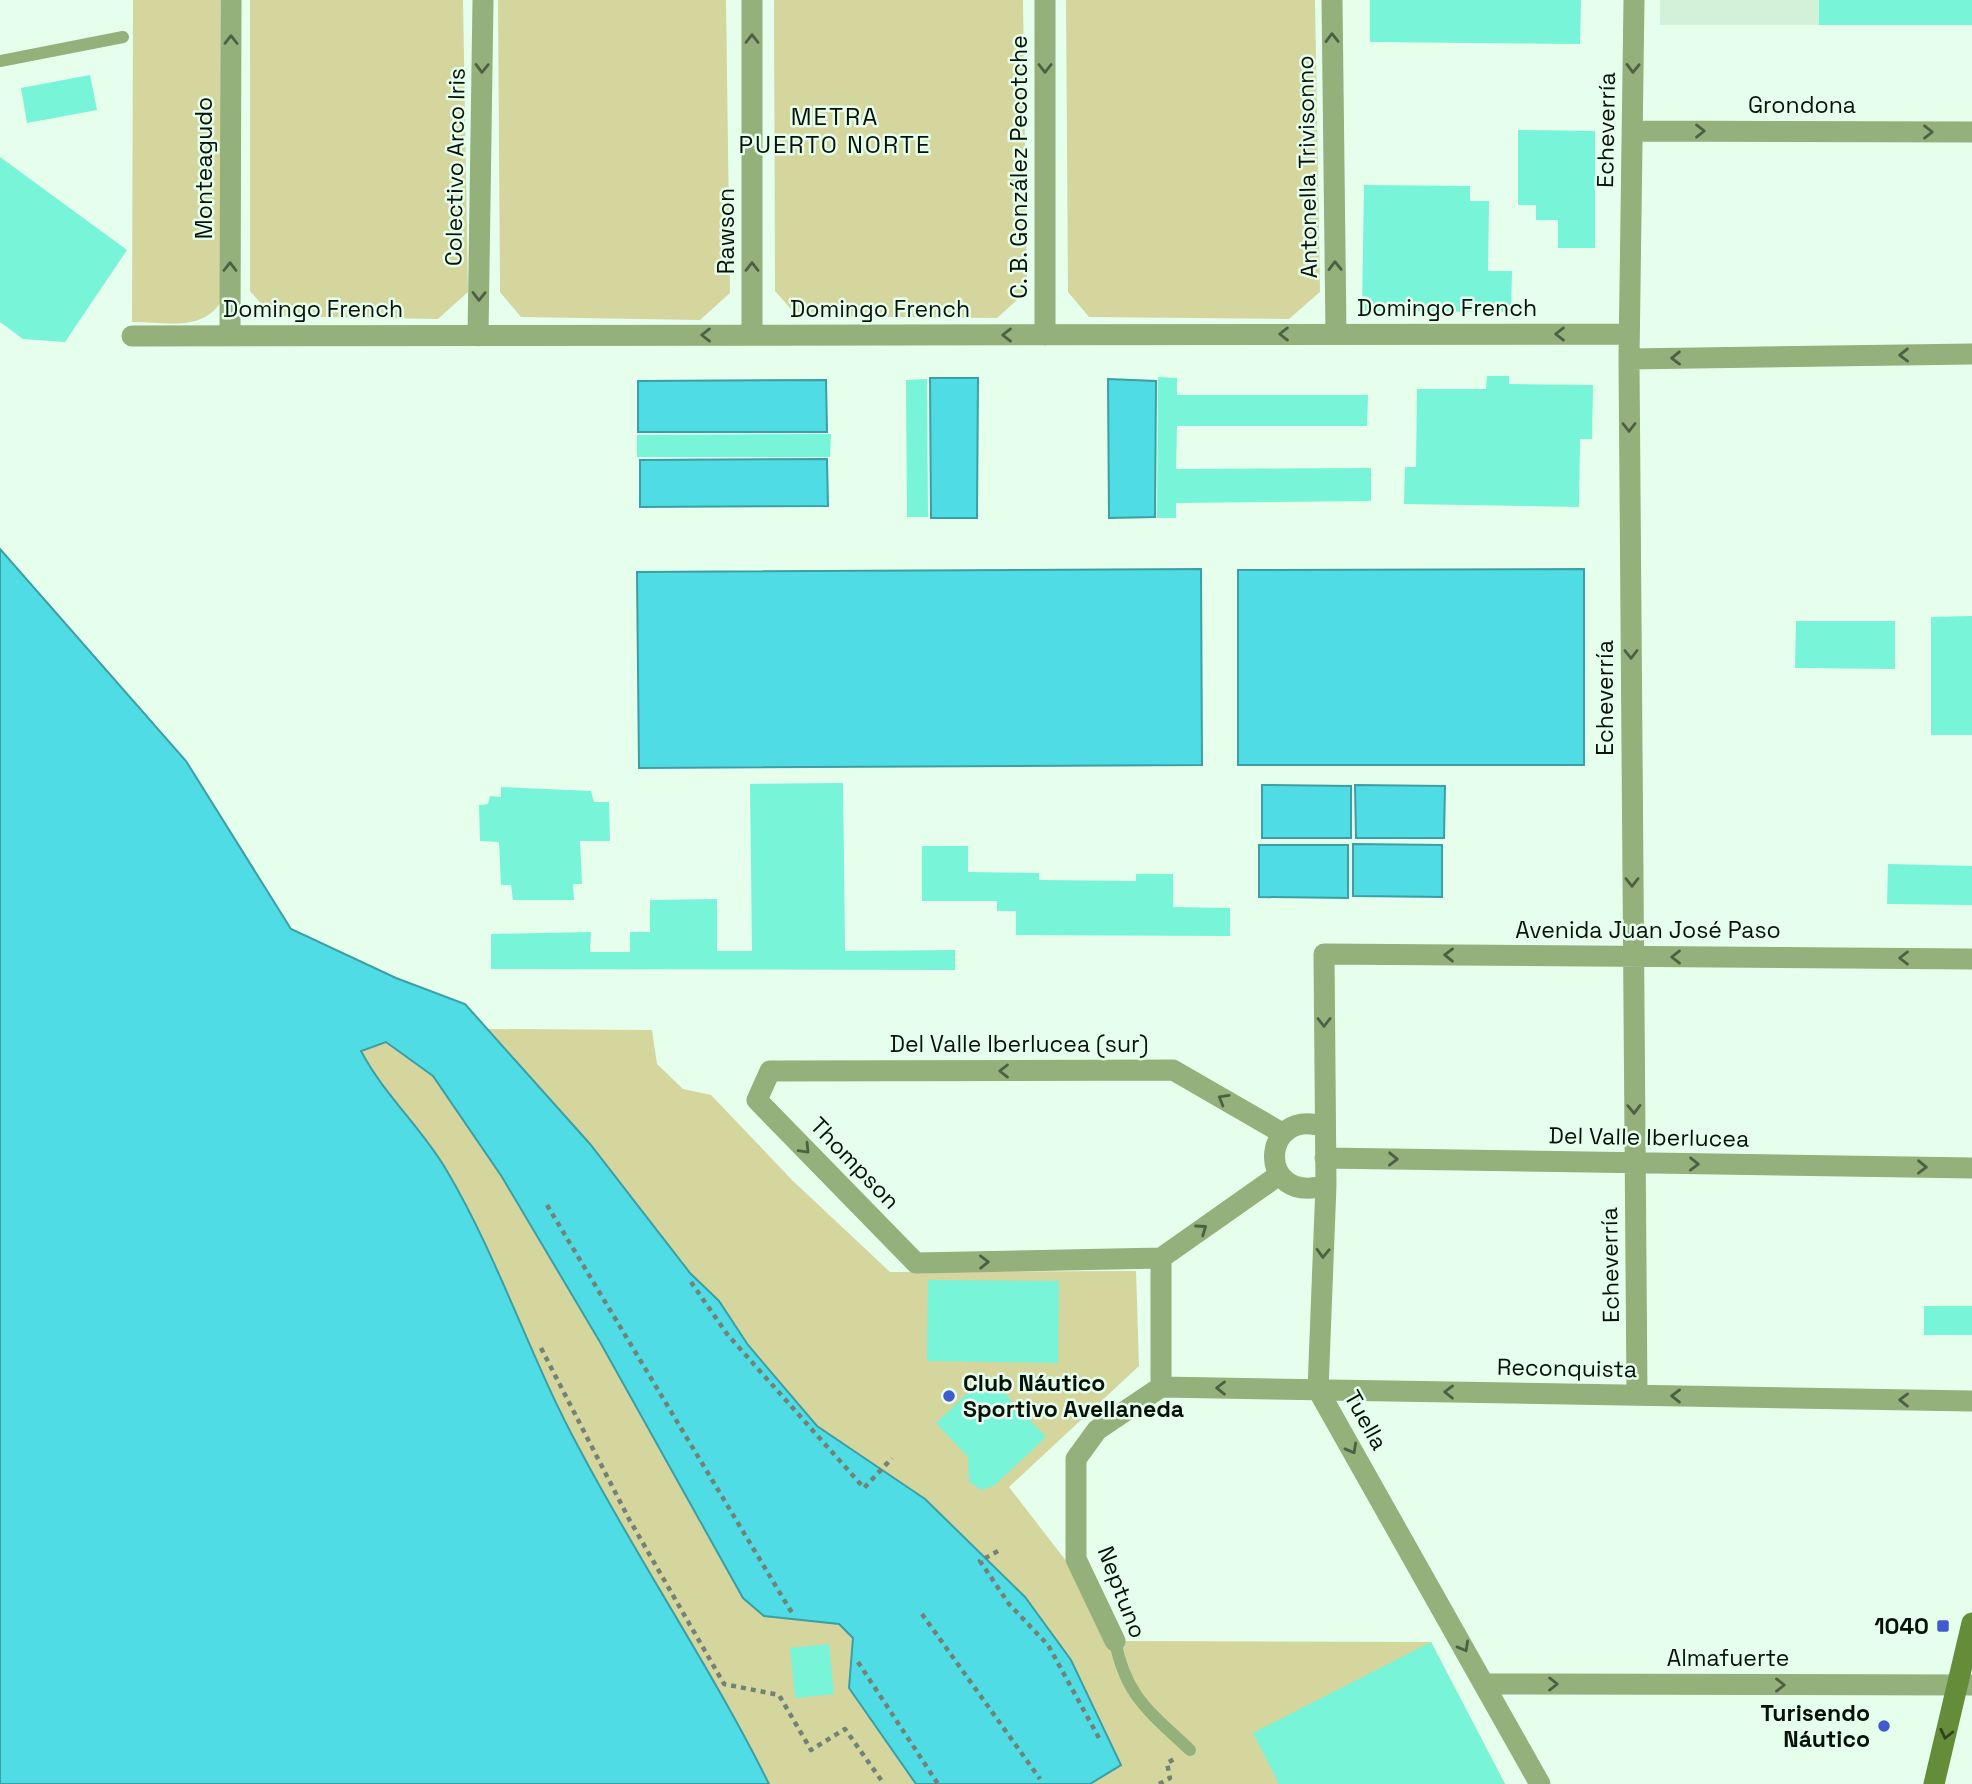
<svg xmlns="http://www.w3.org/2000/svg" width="1972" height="1784" viewBox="0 0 1972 1784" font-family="'Space Grotesk',sans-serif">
  <rect width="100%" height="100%" fill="#e5ffec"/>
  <!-- built -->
  <path fill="#d2f1d9" d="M1660 0H1972V25H1660Z"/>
  <!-- green -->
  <path fill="#d5d59e" d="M133 0H220L221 302C201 332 166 322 132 322Z
    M250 0H463L468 292 438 319 272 316 250 291Z
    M498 0H726L730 293 700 320 521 317 500 292Z
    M774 0H1023L1027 291 997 318 797 316 775 291Z
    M1066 0H1315L1320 292 1289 319 1089 317 1068 292Z
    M488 1029 652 1030 657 1064 683 1089 711 1095 792 1180 890 1272 1136 1271 1139 1366 1009 1487 1070 1566 1109 1641 1431 1642 1505 1784H1090L1121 1764 925 1499 817 1426 748 1345 719 1301 690 1273 590 1144Z
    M386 1042 433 1076 502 1177 600 1342 743 1598 764 1616 839 1624 853 1638 849 1688 916 1784H769C712 1669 639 1561 578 1448 530 1358 499 1258 447 1171 421 1128 384 1095 360 1051Z"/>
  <!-- water -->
  <path fill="#50dce4" stroke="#3b9fa3" stroke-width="2" d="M930 378H978L977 518H931Z
    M1108 379 1156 381 1155 517 1109 518Z
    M826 380 827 432H638V381Z
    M827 459 828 506 640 507V460Z
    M0 549 186 761 291 929 396 978 465 1004 590 1144 690 1273 719 1301 748 1345 817 1426 925 1499 1025 1597 1071 1660 1121 1765 1090 1784H916L849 1688 853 1638 839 1624 764 1616 743 1598 600 1342 502 1177 433 1076 386 1042 361 1051C384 1095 422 1128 447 1171 499 1259 530 1358 579 1448 639 1562 712 1669 769 1784H0Z
    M1201 569 1202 765 639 768 637 572Z
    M1584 569V765H1238V570Z
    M1262 785 1351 786V838H1262Z
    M1355 785 1445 786 1444 838H1356Z
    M1353 844 1442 845V897L1353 896Z
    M1259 845H1348V898L1259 897Z"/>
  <!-- building -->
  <path fill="#78f4d8" d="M1370 0H1581L1580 44 1370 42Z
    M1819 0H1972V25H1819Z
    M90 75 97 110 27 123 21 88Z
    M1518 130 1595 131V248H1558V220H1536V205H1518Z
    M0 157 127 250 65 342 23 339 0 322Z
    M1364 185 1470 186V201H1489L1488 271H1512L1511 312 1362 311Z
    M1487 376H1509V384L1593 385 1592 439H1580L1579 507 1404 504 1405 467H1416L1417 389H1486Z
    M1158 377 1177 378V395H1368L1367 426H1177L1176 469 1371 468V501L1176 503V518H1157Z
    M927 379 928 517H907L906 380Z
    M831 434 830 457H637V435Z
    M1972 616V735H1931V617Z
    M1796 621H1895V669L1795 668Z
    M843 783 845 951 955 950V970L491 969V934L591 932 590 952H630V932H650V900L717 899V951H752L750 784Z
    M501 787 591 791 594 802H609L610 841H580L582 884H573L574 900H513L511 885H501L499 842 480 841 479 805 488 804 490 796 501 797Z
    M922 846H968V872L1039 873V880L1136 881V874H1173V907L1230 908V936L1016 935V911H997V901H922Z
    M1888 864 1972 866V905L1887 904Z
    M928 1280 1059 1281 1058 1363 927 1361Z
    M1924 1306H1972V1335H1924Z
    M987 1375 1046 1437 995 1485 981 1490 969 1481 968 1457 936 1423Z
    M1431 1642 1505 1784H1279L1253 1733Z
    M829 1644 834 1694 795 1698 790 1648Z"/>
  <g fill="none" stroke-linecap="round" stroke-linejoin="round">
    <!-- path -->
    <path stroke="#718276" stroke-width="4.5" stroke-dasharray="5 5" stroke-linecap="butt" d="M547 1205 792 1613
      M691 1282 727 1334 864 1488 892 1458
      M541 1348 629 1519 724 1684 779 1695 811 1750 845 1729 884 1784
      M998 1551 980 1561 1009 1604 1048 1645 1099 1738
      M922 1614 1040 1779
      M858 1662 938 1784
      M1159 1784 1170 1778 1167 1763 1176 1758"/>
    <!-- lane -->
    <path stroke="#94b07b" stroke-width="12" d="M0 61 123 37
      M1115 1641C1126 1697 1150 1712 1190 1750"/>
    <!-- street -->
    <path stroke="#94b07b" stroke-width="21" d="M752 0V335
      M1045 0V335
      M1332 0 1336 334
      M1634 0 1629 359 1637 1395
      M1632 131 1972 132
      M132 336 1628 334
      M230 336 231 0
      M478 336 483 0
      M1629 359 1972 354
      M1325 1127C1259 1105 1256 1207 1326 1185
      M1325 1158 1972 1168
      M1279 1175 1161 1258 916 1263 757 1100 770 1071 1173 1070 1282 1133
      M1161 1258V1387
      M1161 1387 1972 1401
      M1115 1641 1076 1559V1459L1097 1430 1161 1387
      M1485 1684 1972 1685
      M1540 1784 1318 1390 1326 1185 1324 954 1972 959"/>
    <!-- secondary -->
    <path stroke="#658d39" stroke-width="21" d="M1934 1784 1972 1623"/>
  </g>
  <!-- one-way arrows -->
  <defs><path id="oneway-chevron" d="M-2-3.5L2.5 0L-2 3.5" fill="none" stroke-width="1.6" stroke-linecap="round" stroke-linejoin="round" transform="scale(1.75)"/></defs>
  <g stroke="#4e6043">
    <use href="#oneway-chevron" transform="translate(1332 38) rotate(-91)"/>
    <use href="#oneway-chevron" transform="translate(752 39) rotate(-90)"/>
    <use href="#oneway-chevron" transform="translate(231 40) rotate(-90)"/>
    <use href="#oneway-chevron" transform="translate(482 68) rotate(91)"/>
    <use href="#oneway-chevron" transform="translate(1045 68) rotate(90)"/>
    <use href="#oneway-chevron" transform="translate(1633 68) rotate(91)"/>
    <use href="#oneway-chevron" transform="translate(1700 131)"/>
    <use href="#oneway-chevron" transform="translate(1928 132)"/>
    <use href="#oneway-chevron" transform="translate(1335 266) rotate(-91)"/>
    <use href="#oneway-chevron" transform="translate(230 267) rotate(-90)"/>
    <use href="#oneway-chevron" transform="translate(752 267) rotate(-90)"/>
    <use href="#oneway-chevron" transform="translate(479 296) rotate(91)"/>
    <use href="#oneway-chevron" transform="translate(1284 334) rotate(180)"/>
    <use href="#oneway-chevron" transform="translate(1560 334) rotate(180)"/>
    <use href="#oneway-chevron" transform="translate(706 335) rotate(180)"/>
    <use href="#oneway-chevron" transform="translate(1007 335) rotate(180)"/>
    <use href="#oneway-chevron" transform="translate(1904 355) rotate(179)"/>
    <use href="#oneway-chevron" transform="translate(1676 358) rotate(179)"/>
    <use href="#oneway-chevron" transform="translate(1629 427) rotate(90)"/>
    <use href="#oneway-chevron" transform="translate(1631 654) rotate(90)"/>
    <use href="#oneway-chevron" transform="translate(1632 882) rotate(90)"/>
    <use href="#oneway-chevron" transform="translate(1449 955) rotate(-179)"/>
    <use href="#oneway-chevron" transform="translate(1676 957) rotate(-180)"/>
    <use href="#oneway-chevron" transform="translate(1904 958) rotate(-180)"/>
    <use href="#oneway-chevron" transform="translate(1324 1022) rotate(90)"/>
    <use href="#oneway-chevron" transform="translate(1004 1071) rotate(180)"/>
    <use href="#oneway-chevron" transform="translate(1223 1099) rotate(-150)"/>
    <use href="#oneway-chevron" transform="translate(1634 1109) rotate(89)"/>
    <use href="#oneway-chevron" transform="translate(805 1149) rotate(46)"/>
    <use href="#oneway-chevron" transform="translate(1393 1159) rotate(1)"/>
    <use href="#oneway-chevron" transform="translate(1694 1164) rotate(1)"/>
    <use href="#oneway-chevron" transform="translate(1922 1167) rotate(1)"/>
    <use href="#oneway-chevron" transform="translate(1202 1229) rotate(-35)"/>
    <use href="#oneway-chevron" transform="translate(1323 1253) rotate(92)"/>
    <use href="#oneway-chevron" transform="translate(984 1262) rotate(-1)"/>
    <use href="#oneway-chevron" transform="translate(1221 1388) rotate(-179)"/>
    <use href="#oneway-chevron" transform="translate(1449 1392) rotate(-179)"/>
    <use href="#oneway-chevron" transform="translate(1676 1396) rotate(-179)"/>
    <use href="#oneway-chevron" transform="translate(1904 1400) rotate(-179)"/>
    <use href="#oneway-chevron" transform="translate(1352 1449) rotate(61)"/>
    <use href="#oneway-chevron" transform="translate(1464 1647) rotate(61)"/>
    <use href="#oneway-chevron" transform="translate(1553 1684)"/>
    <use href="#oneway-chevron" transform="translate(1780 1685)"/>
  </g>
  <use stroke="#2e431d" href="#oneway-chevron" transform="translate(1946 1734) rotate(103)"/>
  <!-- markers -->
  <g fill="#415acd" stroke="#e5ffec" stroke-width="2.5">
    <circle cx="949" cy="1396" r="7"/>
    <rect x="1936" y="1619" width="14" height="14" rx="3.5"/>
    <circle cx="1884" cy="1726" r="7"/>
  </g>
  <g text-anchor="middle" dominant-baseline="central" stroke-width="5" stroke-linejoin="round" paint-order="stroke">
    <!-- street labels -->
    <g font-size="23" fill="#09110b" stroke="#e5ffec">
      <text x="1802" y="105">Grondona</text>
      <text transform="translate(1606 130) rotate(-89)">Echeverría</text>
      <text transform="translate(455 167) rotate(-89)">Colectivo Arco Iris</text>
      <text transform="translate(1019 167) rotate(-90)">C. B. González Pecotche</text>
      <text transform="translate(1307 167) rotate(-91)">Antonella Trivisonno</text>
      <text transform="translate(204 168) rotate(-90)">Monteagudo</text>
      <text transform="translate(726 231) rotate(-90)">Rawson</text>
      <text x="1447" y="308">Domingo French</text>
      <text x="313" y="309">Domingo French</text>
      <text x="880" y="309">Domingo French</text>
      <text transform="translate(1605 698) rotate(-90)">Echeverría</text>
      <text x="1648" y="930">Avenida Juan José Paso</text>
      <text x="1019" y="1044">Del Valle Iberlucea (sur)</text>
      <text transform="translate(1649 1137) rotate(1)">Del Valle Iberlucea</text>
      <text transform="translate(855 1163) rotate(46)">Thompson</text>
      <text transform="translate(1610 1265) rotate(-91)">Echeverría</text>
      <text transform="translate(1567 1368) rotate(1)">Reconquista</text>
      <text transform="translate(1366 1420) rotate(61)">Tuella</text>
      <text transform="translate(1122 1592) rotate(69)">Neptuno</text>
      <text x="1728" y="1658">Almafuerte</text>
    </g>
    <!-- poi labels -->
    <g font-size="23" font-weight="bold" fill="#09110b" stroke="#e5ffec" text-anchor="end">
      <text x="963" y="1383" text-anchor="start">Club Náutico<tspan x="963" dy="26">Sportivo Avellaneda</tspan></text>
      <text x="1929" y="1626">1040</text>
      <text x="1870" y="1713">Turisendo<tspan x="1870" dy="26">Náutico</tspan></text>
    </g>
    <!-- neighbourhood labels -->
    <g font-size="24" letter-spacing="2" fill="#09110b" stroke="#e5ffec">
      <text x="835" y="116">METRA<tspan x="835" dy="28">PUERTO NORTE</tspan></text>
    </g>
  </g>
</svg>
